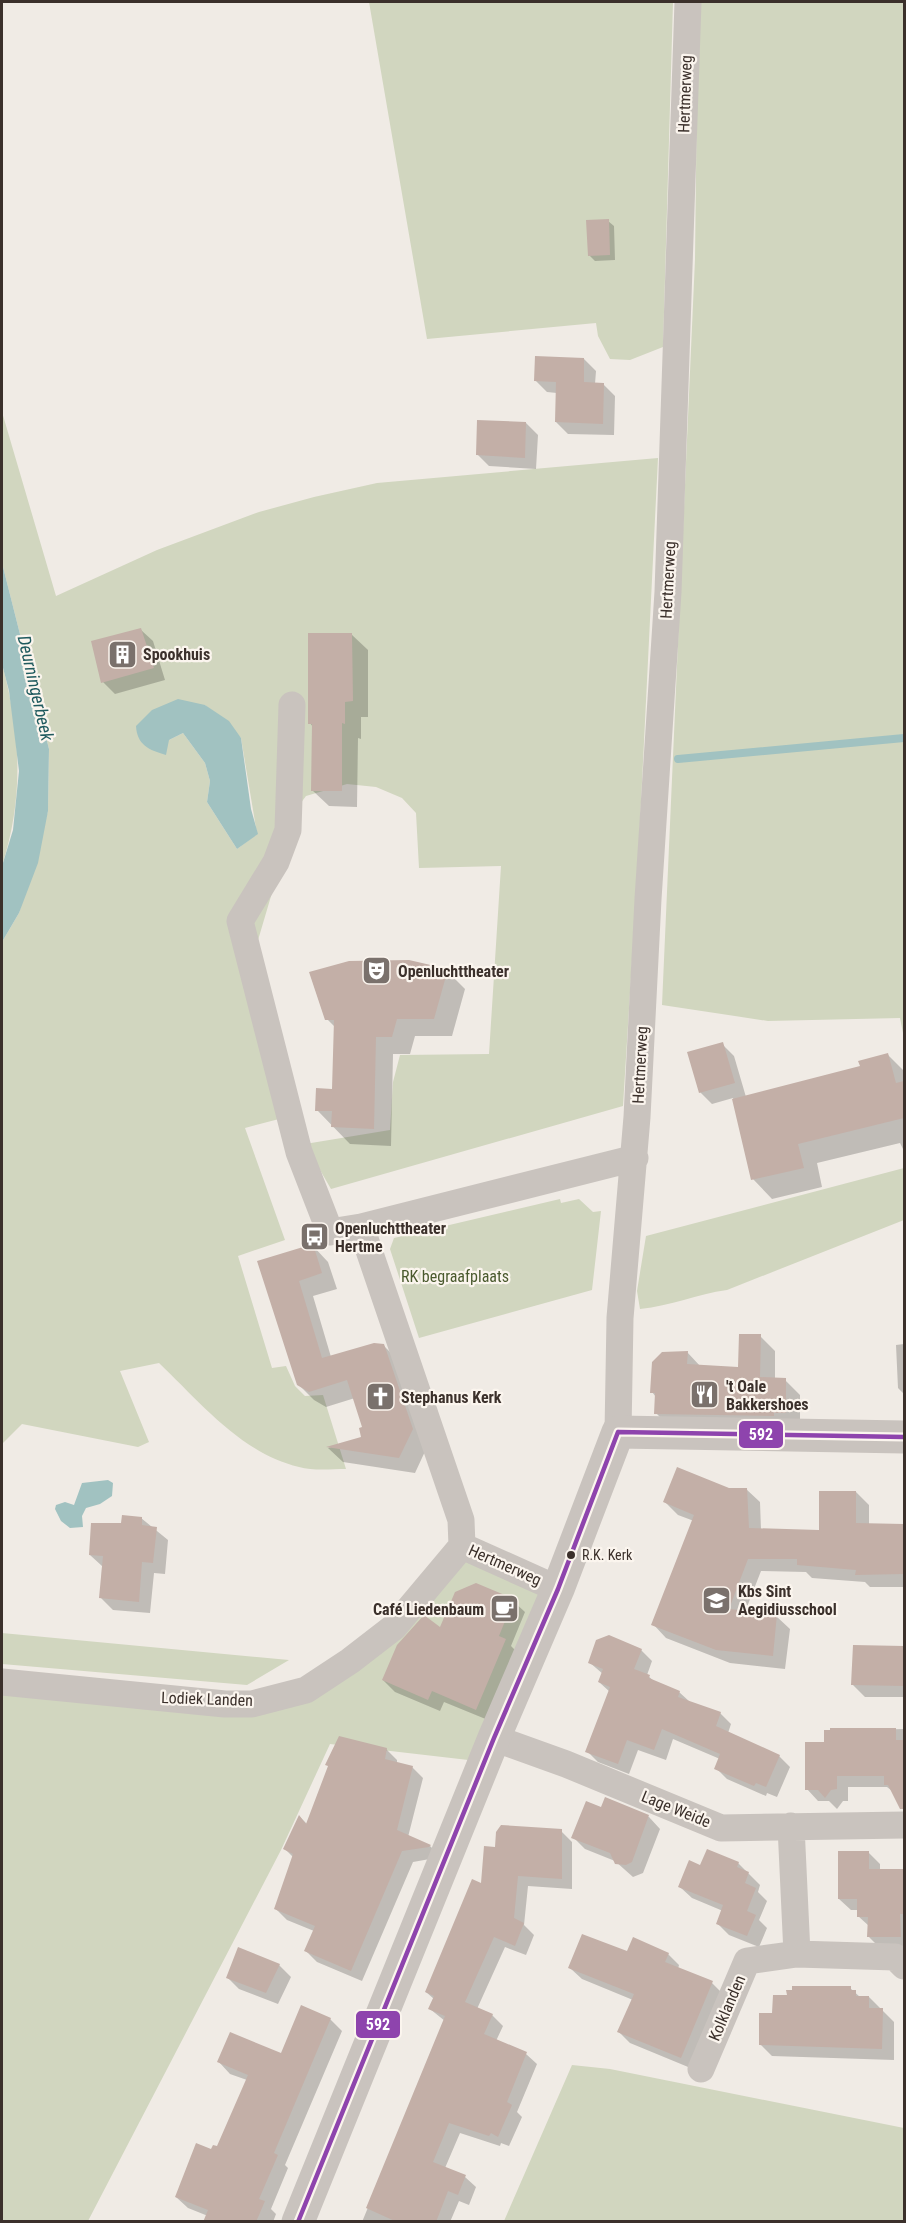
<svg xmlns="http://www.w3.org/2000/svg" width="906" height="2223" viewBox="0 0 906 2223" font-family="'Roboto Condensed',sans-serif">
  <rect width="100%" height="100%" fill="#f0ebe5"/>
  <!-- green -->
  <path fill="#d1d6bf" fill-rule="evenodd" d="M369 2H673L663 347 630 360 610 359 598 336 596 323 427 339Z
    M698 2H904V1038L900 1018 768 1021 662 1005 695 259Z
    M2 412 56 596 157 550 259 512 314 497 377 483 658 458 638 863 623 1106 331 1189 305 1144 390 1130 393 1082 400 1055 489 1054 501 866 419 868 416 813 402 798 376 787 347 784 306 796 297 808 256 947 279 1119 245 1128 285 1240 238 1256 272 1368 286 1366 295 1386 305 1396 323 1395 346 1469C331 1469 313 1471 299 1467 242 1454 200 1402 159 1363L120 1371 149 1442 138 1447 22 1424 2 1444V942L19 913 48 811 49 749 2 563ZM205 705 241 738 257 834 237 849 207 802 210 781 205 763 183 733 169 740Z
    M2 664C21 734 24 797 2 866Z
    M904 1168V1220L727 1290C697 1294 671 1306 640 1309L637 1291 646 1236Z
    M560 1199 561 1203 579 1199 593 1212 601 1211 592 1290 419 1338 390 1249 394 1238Z
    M465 1561 546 1596 477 1761 330 1744 281 1850 88 2221H2V1692L255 1715Z
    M2 1633 289 1660 247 1685 2 1664Z
    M572 2065 610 2069 904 2128V2221H504Z"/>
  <!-- water -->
  <path fill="#a1c2c1" d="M2 563 49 749 48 811 38 863 19 913 2 942V866L13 830 19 771 9 691 2 664Z
    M178 699 205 705 229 721 241 738 251 809 258 834 237 849 207 802 210 781 205 763 183 733 169 740 166 755C149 750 137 745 136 726L152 710Z
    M108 1480 113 1483 112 1496 100 1504 86 1508 82 1516 83 1527 70 1528 61 1521 55 1509 56 1505 65 1502 74 1505 82 1483Z"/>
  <!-- shadow -->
  <path fill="#0003" d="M608 221 614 226 615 260 595 261 589 255Z
    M584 359 596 371 595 384H603L615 396 614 435 568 434 556 422 557 393 547 392 535 380Z
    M526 423 538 435 536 469 489 466 477 454Z
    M141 630 153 641 165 680 115 694 103 682Z
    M351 634 368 650V717H361V739L358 738 357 807 329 806 312 790 313 727 310 723Z
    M447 971 465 989 452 1036H415L410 1054H393L391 1146 350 1144 317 1110 333 1090 336 1028 327 1019Z
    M722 1044 734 1056 746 1097 862 1067 888 1055 904 1071V1151L900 1143 817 1163 822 1187 772 1199 753 1179 733 1098 712 1104 700 1092Z
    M313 1246 328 1262 337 1289 313 1296 331 1357 383 1345 399 1361 428 1445 415 1473 343 1462 328 1448 363 1438 364 1428 355 1398 326 1407 314 1400 298 1384 258 1262Z
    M760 1336 775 1351V1379L785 1380 800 1395V1427L671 1428 656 1413V1397L652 1392 653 1362 666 1352H687L701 1367 739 1368Z
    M904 1344V1394L898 1388 896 1345Z
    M746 1489 760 1502 761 1530 820 1532 856 1492 869 1505V1524L904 1526V1499V1587H870L865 1582 812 1578 806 1572 761 1571 745 1612 776 1616 790 1629 785 1669 730 1663 666 1638 653 1624 694 1521 678 1515 665 1502 729 1490Z
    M141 1518 168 1540 165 1574 154 1573 150 1613 113 1610 101 1598 102 1566 90 1555 122 1525Z
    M476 1585 513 1601 525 1612 511 1646 517 1652 488 1720 444 1702 440 1711 395 1692 383 1680 441 1629Z
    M854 1647H904V1697H865L853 1685Z
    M641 1650 652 1661 647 1675 656 1683 679 1692 690 1702 720 1713 731 1724 728 1733 779 1756 790 1767 777 1797 767 1793 766 1796 727 1779 716 1768 720 1759 673 1739 666 1760 638 1750 629 1774 598 1762 587 1751 610 1692 599 1682 603 1674 589 1662Z
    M904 1729V1800L887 1787H848V1801H843L837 1809 829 1801H818L807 1789 825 1744 826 1731Z
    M386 1749 397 1760V1763L412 1767 423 1778 408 1837 430 1846 441 1857 413 1862 362 1981 317 1962 306 1951 314 1931 287 1920 276 1909 294 1858 285 1849 300 1817 307 1824Z
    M606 1799 649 1817 660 1829 643 1873 633 1877 615 1861 585 1849 573 1837 601 1809Z
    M561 1831 572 1842V1889L528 1886 524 1925 534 1935 526 1955 505 1947 477 2009 492 2015 503 2026 496 2041 526 2054 537 2064 517 2112 522 2117 509 2146 501 2143 500 2146 460 2133 445 2168 465 2177 476 2187 469 2205 459 2201 450 2222H362L445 2021 430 2009 434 1999 426 1992 483 1885 497 1849Z
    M868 1852 880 1864V1870H904V1952L880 1948 869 1937V1926L858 1916V1910H851L839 1899Z
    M738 1863 760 1885 758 1892 767 1901 759 1920 767 1928 759 1947 729 1935 717 1923 723 1911 692 1898 680 1887 701 1867Z
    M628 1953 668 1954 679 1965 678 1969 712 1983 723 1994 693 2069 630 2043 619 2032 633 2000 582 1979 570 1968Z
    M279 1965 291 1977 278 2004 239 1989 227 1977Z
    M850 1988 860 1997H869L894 2022V2060L772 2056 760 2044 774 2014Z
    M330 2019 342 2031 285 2165 288 2168 271 2209 276 2214 273 2222H205L208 2216 188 2208 176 2197 212 2151 218 2148 247 2080 230 2074 219 2062 282 2055Z"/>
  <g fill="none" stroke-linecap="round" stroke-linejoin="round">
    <!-- stream -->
    <path stroke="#a1c2c1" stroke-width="8" d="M678 759 904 738"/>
  </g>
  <!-- building -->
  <path fill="#c3afa7" d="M609 219 610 255 588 256 586 220Z
    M535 356 584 358V382L604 383 603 424 555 422 556 382 534 381Z
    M477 420 526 422 525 458 476 455Z
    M141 628 154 668 101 683 91 641Z
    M308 633H352L353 701 345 702V724L342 723V791H311L312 724H308Z
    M409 960 448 969 434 1019H397L392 1037H376L374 1129 331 1127 332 1111H315L316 1088 332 1089 334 1020H325L309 972 349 961Z
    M723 1042 735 1083 699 1093 687 1052Z
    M888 1053 896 1083 904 1081V1118L798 1144 804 1168 751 1180 732 1099 860 1066 858 1061Z
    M313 1244 322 1273 299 1281 322 1358 374 1343 384 1344 413 1429 399 1458 326 1447 361 1437 359 1428 362 1427 347 1380 309 1392 297 1385 257 1261Z
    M739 1334H761L760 1377 786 1378V1413H774V1416L654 1414 655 1393H650L652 1362 662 1352 688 1351 687 1364 738 1367Z
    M677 1467 729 1488H747L749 1528 819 1530V1491H856V1523L904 1524V1574L855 1575 856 1570 797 1565V1559H748L729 1609 777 1614 773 1656 716 1650 651 1625 694 1515 663 1502Z
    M122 1515 142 1517V1525L157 1527 153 1563 142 1562 139 1602 99 1598 103 1556 89 1555 91 1523H121Z
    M476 1583 514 1599 499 1636 506 1639 476 1710 432 1691 428 1700 382 1680 397 1645 424 1615 440 1627 455 1592Z
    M609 1635 642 1649 634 1669 650 1675 649 1678 680 1691 678 1697 721 1712 716 1726 780 1755 766 1787 756 1783 754 1786 714 1769 720 1754 662 1729 654 1750 627 1740 618 1764 585 1752 610 1687 598 1682 603 1669 588 1663 596 1640Z
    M853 1645 904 1646V1686L851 1685Z
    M830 1728H896V1740H904V1809H900L888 1785H884V1776H837V1789L831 1790 825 1798 818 1790H805V1742H824V1730H830Z
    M339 1736 387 1748 385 1759 413 1766 397 1830 431 1845 429 1847 402 1851 351 1971 304 1951 315 1926 274 1909 293 1854 283 1849 299 1815 306 1824 328 1766 325 1765Z
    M605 1797 649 1815 632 1862 626 1865 615 1864 610 1853 571 1838 586 1801 601 1807Z
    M501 1825 562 1829V1879L518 1876 514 1918 524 1923 515 1946 494 1937 465 2002 493 2014 484 2034 527 2052 507 2102 512 2105 498 2137 491 2133 489 2136 449 2123 433 2162 466 2175 458 2195 448 2191 436 2222H397L366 2208 445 2016 428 2009 434 1996 425 1992 472 1879 481 1883 484 1846 495 1847 496 1832Z
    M707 1849 739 1862 737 1867 749 1872 745 1883 756 1888 747 1911 756 1915 747 1936 716 1924 723 1905 678 1887 689 1860 700 1865Z
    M838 1851H869V1869H904V1914H900L901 1937H867L868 1917H857V1899H838Z
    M582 1934 627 1951 633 1937 669 1953 665 1962 713 1981 681 2058 617 2032 634 1994 568 1968Z
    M238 1947 280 1964 266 1993 226 1978Z
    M792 1986H851V1990H856V1996H869V2008H883L882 2049 759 2045V2013H772L773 1995H787L786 1990H792Z
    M301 2005 331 2018 274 2153 278 2155 259 2199 265 2201 256 2222H203L208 2210 175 2197 196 2143 211 2149 213 2145 217 2146 248 2075 217 2062 230 2032 281 2053Z"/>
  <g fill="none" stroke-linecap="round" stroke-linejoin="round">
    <!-- minor -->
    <path stroke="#c9c3be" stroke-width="27" d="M292 705 288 830 276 862 240 921 299 1152 330 1232 361 1227 461 1520 462 1546
      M361 1227 635 1158
      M618 1432 620 1318 637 1117 648 899 668 592 688 2
      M462 1546 558 1589
      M2 1682 225 1704H252L306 1690 350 1661 394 1627 462 1546
      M494 1738 566 1764 721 1828 904 1825
      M791 1826 797 1954
      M701 2069 747 1961 797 1954 895 1957 904 1966"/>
    <!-- tertiary -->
    <path stroke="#c9c3be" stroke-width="33" d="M298 2222 494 1738 558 1589 618 1432 904 1437"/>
    <defs>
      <path id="bus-1" d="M618 1432 904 1437
        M298 2222 494 1738 558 1589 618 1432"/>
    </defs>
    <!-- bus-1 casing -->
    <use href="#bus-1" stroke="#fbf5ee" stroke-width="9"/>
    <!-- bus-1 -->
    <use href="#bus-1" stroke="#8e44ad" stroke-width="4.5"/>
  </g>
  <!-- icons -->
  <defs>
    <symbol id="building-square" viewBox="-11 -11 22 22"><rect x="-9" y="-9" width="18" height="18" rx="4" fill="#7a716c" stroke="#fbf5ee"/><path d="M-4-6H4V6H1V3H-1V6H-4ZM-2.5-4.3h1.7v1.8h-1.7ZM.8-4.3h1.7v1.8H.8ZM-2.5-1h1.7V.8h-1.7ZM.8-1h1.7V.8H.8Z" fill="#fff"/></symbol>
    <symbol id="theatre-square" viewBox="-11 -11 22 22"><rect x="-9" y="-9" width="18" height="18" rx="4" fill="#7a716c" stroke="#fbf5ee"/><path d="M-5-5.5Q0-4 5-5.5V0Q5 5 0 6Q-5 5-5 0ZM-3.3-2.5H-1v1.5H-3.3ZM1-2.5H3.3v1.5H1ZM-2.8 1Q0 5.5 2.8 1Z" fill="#fff"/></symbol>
    <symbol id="bus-square" viewBox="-11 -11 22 22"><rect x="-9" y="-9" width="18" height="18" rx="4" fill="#7a716c" stroke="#fbf5ee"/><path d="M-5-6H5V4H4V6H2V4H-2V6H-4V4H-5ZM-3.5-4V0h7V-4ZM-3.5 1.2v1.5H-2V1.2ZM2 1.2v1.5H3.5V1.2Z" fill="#fff"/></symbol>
    <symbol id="restaurant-square" viewBox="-11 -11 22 22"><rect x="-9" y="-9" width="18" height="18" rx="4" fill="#7a716c" stroke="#fbf5ee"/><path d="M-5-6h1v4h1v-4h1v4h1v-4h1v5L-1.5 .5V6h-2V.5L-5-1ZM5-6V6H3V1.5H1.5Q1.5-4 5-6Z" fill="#fff"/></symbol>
    <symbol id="church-square" viewBox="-11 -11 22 22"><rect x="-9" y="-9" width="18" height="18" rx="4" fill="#7a716c" stroke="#fbf5ee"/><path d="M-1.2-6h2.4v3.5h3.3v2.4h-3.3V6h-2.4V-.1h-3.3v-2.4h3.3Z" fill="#fff"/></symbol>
    <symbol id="school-square" viewBox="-11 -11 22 22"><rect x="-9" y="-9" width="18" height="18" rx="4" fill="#7a716c" stroke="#fbf5ee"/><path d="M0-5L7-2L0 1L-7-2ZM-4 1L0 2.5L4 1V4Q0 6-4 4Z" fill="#fff"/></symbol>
    <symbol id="cafe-square" viewBox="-11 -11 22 22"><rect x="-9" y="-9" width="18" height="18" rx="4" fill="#7a716c" stroke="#fbf5ee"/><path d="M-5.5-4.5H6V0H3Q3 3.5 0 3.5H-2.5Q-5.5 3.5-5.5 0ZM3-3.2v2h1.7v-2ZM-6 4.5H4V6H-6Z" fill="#fff"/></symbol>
  </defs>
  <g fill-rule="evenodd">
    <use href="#building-square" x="106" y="638" width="33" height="33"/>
    <use href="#theatre-square" x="360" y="954" width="33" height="33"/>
    <use href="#bus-square" x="298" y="1220" width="33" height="33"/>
    <use href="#restaurant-square" x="688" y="1378" width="33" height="33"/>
    <use href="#church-square" x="364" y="1380" width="33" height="33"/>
    <use href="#school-square" x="700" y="1584" width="33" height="33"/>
    <use href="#cafe-square" x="488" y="1592" width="33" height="33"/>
  </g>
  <!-- markers -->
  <circle fill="#3b302b" stroke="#fbf5ee" stroke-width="2" cx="571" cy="1555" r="5"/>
  <g text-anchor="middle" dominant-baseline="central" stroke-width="4.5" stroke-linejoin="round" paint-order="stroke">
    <!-- bus labels -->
    <g font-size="14" fill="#3b302b" stroke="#fbf5ee" text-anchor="start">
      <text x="582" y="1555">R.K. Kerk</text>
    </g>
    <!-- street labels -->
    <g font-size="16" fill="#3b302b" stroke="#fbf5ee">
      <text transform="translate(685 94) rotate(-88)">Hertmerweg</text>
      <text transform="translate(668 580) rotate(-87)">Hertmerweg</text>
      <text transform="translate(640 1065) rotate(-87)">Hertmerweg</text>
      <text transform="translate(505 1565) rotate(24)">Hertmerweg</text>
      <text transform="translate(207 1699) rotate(2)">Lodiek Landen</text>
      <text transform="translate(676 1809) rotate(22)">Lage Weide</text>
      <text transform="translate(727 2008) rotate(-67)">Kolklanden</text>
    </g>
    <!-- poi labels -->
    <g font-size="16" font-weight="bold" fill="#3b302b" stroke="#fbf5ee" text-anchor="start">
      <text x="143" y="654">Spookhuis</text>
      <text x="398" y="971">Openluchttheater</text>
      <text x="335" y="1228">Openluchttheater<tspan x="335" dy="18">Hertme</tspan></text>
      <text x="726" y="1386">'t Oale<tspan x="726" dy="18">Bakkershoes</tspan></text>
      <text x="401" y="1397">Stephanus Kerk</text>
      <text x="738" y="1591">Kbs Sint<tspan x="738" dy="18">Aegidiusschool</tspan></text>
      <text x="484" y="1609" text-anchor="end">Café Liedenbaum</text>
    </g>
    <!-- park labels -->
    <g font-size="16" fill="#4a5a2e" stroke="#fbf5ee">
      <text x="455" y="1276">RK begraafplaats</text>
    </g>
    <!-- water labels -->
    <g font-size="18" font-style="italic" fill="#1f5a5e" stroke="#fbf5ee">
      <text transform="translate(36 688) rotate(77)">Deurningerbeek</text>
    </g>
  </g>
  <g stroke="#fbf5ee" stroke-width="2">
    <rect x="738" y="1420" width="46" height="29" rx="6" fill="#8e44ad"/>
    <rect x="355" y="2010" width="46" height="29" rx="6" fill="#8e44ad"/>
  </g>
  <g font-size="16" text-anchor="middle" font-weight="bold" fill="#fff">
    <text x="761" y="1440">592</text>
    <text x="378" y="2030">592</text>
  </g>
  <!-- border -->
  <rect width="906" height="2223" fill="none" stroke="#3b302b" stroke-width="6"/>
</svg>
